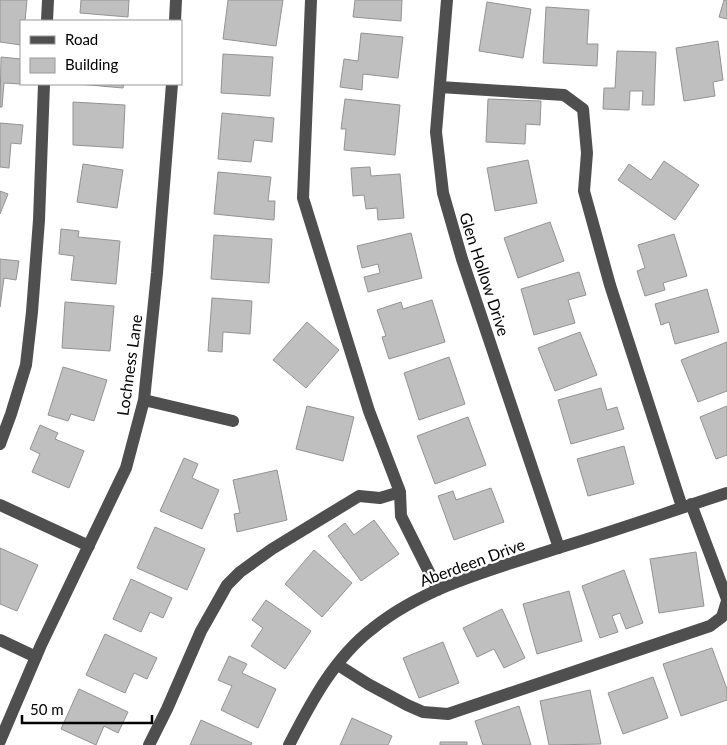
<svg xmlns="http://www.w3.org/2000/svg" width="727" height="745" viewBox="0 0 727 745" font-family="Lato,sans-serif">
  <rect width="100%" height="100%" fill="#fff"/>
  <!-- building -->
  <path fill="#bfbfbf" stroke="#939393" d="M0 0H27L25 21H21V45L0 42Z
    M81 0H129L128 17 80 13Z
    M228 0H283L276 46 223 39Z
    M355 0H402L401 21 353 17Z
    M724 0H727V19L719 17Z
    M487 2 531 9 523 58 479 51Z
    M546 7 589 10 587 44H598L597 66 543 63Z
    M361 33 403 37 398 78 363 74 362 90 340 87 344 59 358 61Z
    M718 41 723 80 713 82 715 96 684 101 676 48Z
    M617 51 656 52 654 105H642L643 91H630L629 110 603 109 604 88H615Z
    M223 54 273 57 270 96 221 93Z
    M1 57 21 59V84L4 83 2 107H0Z
    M78 84H124L123 88Z
    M345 99 400 105 395 155 344 150 346 129H341Z
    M488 99 541 101 540 125 526 124 525 144 486 142Z
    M73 102 125 105 123 148 73 145Z
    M222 113 274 118 272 142 254 140 251 162 218 159Z
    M0 123 23 125 21 144 11 143 9 168 0 167Z
    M528 160 537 203 495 211 487 168Z
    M664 161 699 185 675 220 618 180 629 164 651 180Z
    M83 164 123 170 117 208 77 202Z
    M370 167 371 176 400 174 404 218 378 220 377 208 366 209 364 195 353 196 351 168Z
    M218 172 271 177 268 201H275L274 220 214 214Z
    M0 191 8 194 0 214Z
    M550 222 564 261 518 278 504 238Z
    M61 229 79 231 78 237 120 241 116 284 71 280 74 256 59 254Z
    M411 233 422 278 368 292 364 277 380 273 378 264 362 268 357 246Z
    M674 234 687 276 663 283 665 290 645 296 637 271 645 268 638 245Z
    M214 235 272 239 269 283 211 279Z
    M0 259 19 261 16 280 4 278 0 307Z
    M579 272 586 295 568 300 575 323 534 335 521 289Z
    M707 289 719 332 675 344 669 322 661 325 655 304Z
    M212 298 252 301 250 334 223 332 222 352 208 351Z
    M432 300 445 342 389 359 382 337 386 336 377 310 401 302 403 309Z
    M65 302 114 306 110 351 62 348Z
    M307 322 339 350 306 388 273 360Z
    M580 332 597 375 555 391 538 348Z
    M727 342V391L698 402 681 360Z
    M449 357 465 404 419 420 404 373Z
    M63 367 107 380 94 421 71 414 68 421 48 415Z
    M601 388 607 410 617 407 624 429 571 444 558 400Z
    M307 406 354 417 343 461 296 449Z
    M727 406V455L716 459 700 417Z
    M468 417 486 465 435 484 417 436Z
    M40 425 58 433 55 439 84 451 69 488 32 472 40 454 30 449Z
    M624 446 634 484 588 496 577 459Z
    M184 458 198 464 192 478 219 490 202 529 160 511Z
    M277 470 287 520 237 532 234 514 240 513 233 480Z
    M491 488 504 522 454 540 438 496 453 491 456 500Z
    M374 520 399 554 361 581 328 536 345 523 354 535Z
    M155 527 205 549 187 590 137 568Z
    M0 548 38 565 17 611 0 604Z
    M314 550 352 583 322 617 285 584Z
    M696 552 704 606 659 613 650 559Z
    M624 570 643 623 626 629 620 613 612 616 618 632 600 638 582 586Z
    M131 579 172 598 163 618 150 612 141 632 113 619Z
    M569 591 582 641 537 654 523 604Z
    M266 600 311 631 285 669 251 646 263 628 252 620Z
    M502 609 525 658 504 668 494 649 477 657 463 628Z
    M105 634 157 658 147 679 134 673 125 693 86 675Z
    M443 642 459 683 419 698 403 658Z
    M712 648 727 689V700L681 716 663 664Z
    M229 656 247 664 242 673 276 689 258 728 221 710 232 686 218 680Z
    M653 677 668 718 623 734 608 693Z
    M79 689 128 712 118 733 104 726 96 745 61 729Z
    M590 690 601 744 549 745 540 701Z
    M519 706 531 745H483L475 721Z
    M352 718 392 736 388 745H340Z
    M201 720 252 743 251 745H190Z
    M440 742H467V745H440Z"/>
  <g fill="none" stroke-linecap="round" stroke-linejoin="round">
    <!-- minor -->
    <path stroke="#4f4f4f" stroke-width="12" d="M311 0 303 198 369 411 400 492
      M447 0 436 132 443 193 462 259 559 548
      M47 21 48 0
      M175 21 176 0
      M440 87 564 95 583 109 587 153 584 191 610 285 682 507
      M144 400 233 421
      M0 444 11 414 26 365 32 312 39 220 44 84
      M691 504 727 599
      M0 505 89 546
      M0 640 36 657
      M338 665 368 684 407 705 423 712 448 714 710 626 722 617 727 601
      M0 741 41 645 126 468 144 400 157 273 172 84
      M149 745 167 709 201 631 227 585 240 572 272 549 359 496 380 498 400 492 401 516 438 590
      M289 745C310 704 334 658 372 629 425 586 494 569 558 548 615 531 671 511 727 493"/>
  </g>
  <g text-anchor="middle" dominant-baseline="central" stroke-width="4.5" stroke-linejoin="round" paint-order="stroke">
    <!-- street labels -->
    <g font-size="16" fill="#000" stroke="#fff">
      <text transform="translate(485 274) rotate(72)">Glen Hollow Drive</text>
      <text transform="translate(129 365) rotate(-82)">Lochness Lane</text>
      <text transform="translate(472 562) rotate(-20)">Aberdeen Drive</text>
    </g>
  </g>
  <!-- legend -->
  <rect x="20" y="20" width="162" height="65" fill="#ffffff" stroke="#999999"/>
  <rect x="30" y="36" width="25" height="8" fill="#4f4f4f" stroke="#999999"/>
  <text x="65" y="45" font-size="15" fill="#000000">Road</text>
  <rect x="30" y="58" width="25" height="15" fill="#bfbfbf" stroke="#999999"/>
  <text x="65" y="70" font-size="15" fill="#000000">Building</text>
  <!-- scale -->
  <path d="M22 715v8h130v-8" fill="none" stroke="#000000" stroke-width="2.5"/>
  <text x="30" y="715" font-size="15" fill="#000000" stroke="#ffffff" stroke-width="4" paint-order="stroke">50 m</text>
</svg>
